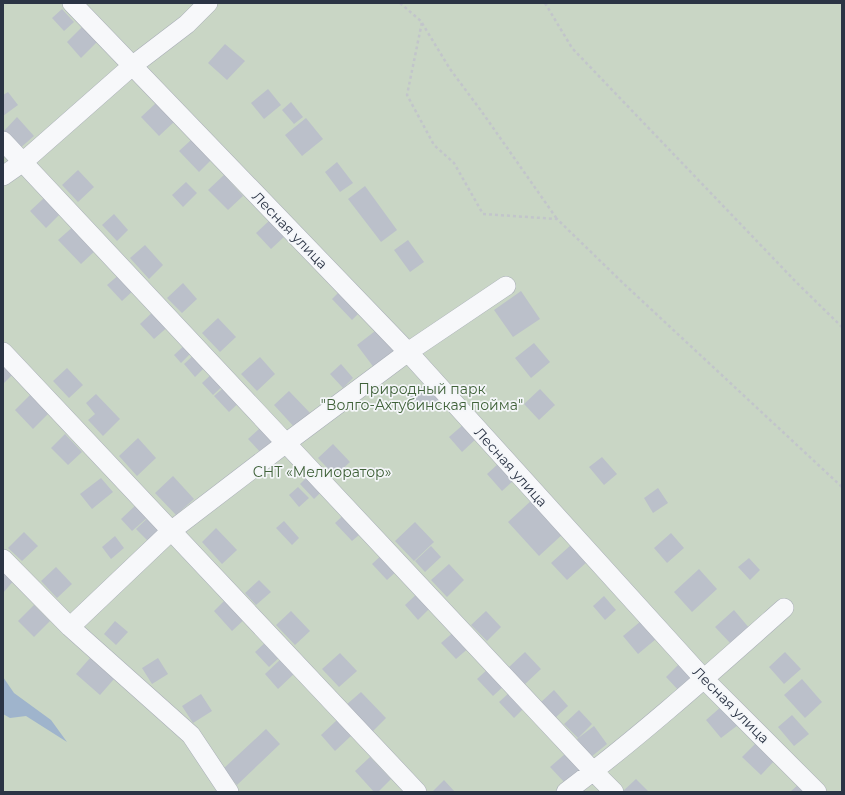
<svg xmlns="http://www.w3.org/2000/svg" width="845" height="795" viewBox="0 0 845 795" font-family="Montserrat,sans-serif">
  <rect width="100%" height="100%" fill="#e4e7ec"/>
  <!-- green -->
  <path fill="#c9d6c5" d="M3 3H842V792H3Z"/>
  <!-- water -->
  <path fill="#9fb4cc" d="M3 677 14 693 51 720 67 742 26 716 10 718 3 714Z"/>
  <!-- building -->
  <path fill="#bbc0ca" d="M62 9 74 22 64 31 52 18Z
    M84 25 99 40 81 58 67 42Z
    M225 44 245 61 227 80 208 63Z
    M268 89 281 105 264 119 251 103Z
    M8 92 18 105 3 116V95Z
    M291 102 303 117 294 124 282 110Z
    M156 103 174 122 159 136 141 117Z
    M17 117 34 136 19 149 3 132Z
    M306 118 323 139 302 156 285 135Z
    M191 140 211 160 199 172 179 151Z
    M337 162 353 183 340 192 325 172Z
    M78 170 94 187 78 202 62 185Z
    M224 175 243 196 228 210 208 190Z
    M186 182 197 193 183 207 172 195Z
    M365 186 397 230 381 242 348 199Z
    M44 198 60 214 46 228 30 211Z
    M114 214 128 230 117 241 102 225Z
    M270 220 285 236 271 249 256 233Z
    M75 225 97 249 81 264 58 240Z
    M408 240 424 262 410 272 394 250Z
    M145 245 163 265 149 279 130 258Z
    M121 273 136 288 122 301 107 285Z
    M183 283 197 299 182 313 167 298Z
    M521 291 540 319 513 337 494 310Z
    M338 293 358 314 352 320 332 299Z
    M157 308 171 324 154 339 140 324Z
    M218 318 236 337 220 352 202 333Z
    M379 328 397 353 375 369 357 345Z
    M188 342 195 349 181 363 174 355Z
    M534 343 550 362 531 378 515 358Z
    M198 351 209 363 195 377 184 364Z
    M260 357 275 374 257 391 241 374Z
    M3 360 15 372 3 384Z
    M341 364 353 378 343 388 330 374Z
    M67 368 83 385 69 398 53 381Z
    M216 370 227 382 213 395 202 383Z
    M229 383 244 398 229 412 214 396Z
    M425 384 439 399 424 412 410 397Z
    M540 389 555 405 539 420 524 404Z
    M289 391 312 415 296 429 274 405Z
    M31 394 49 413 33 429 15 410Z
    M96 394 120 419 103 436 88 420 95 414 86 403Z
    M268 421 283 438 264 456 248 439Z
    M464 424 477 438 462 452 449 437Z
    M65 434 82 452 68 465 51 448Z
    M138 438 156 458 137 476 119 456Z
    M333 444 350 462 335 476 318 458Z
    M602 457 617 474 604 485 589 467Z
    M498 464 513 481 502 491 487 474Z
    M311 473 325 488 314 499 300 484Z
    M173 476 194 499 176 515 155 493Z
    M101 478 113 492 92 509 80 494Z
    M298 487 309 498 299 507 289 495Z
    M658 488 668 503 653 513 644 498Z
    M533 499 564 533 539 556 508 522Z
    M138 503 149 516 132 531 121 519Z
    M349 510 366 529 352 541 335 523Z
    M152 514 163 527 148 541 136 529Z
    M284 521 299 538 292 545 276 528Z
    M415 522 434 542 414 561 395 541Z
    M216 528 237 550 222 564 202 542Z
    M24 532 38 546 22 561 8 548Z
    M671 533 684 548 667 563 654 548Z
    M115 536 124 548 111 559 102 547Z
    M572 544 588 561 567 580 551 563Z
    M431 546 441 557 425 572 415 561Z
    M386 551 401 567 387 580 372 564Z
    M749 558 760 570 750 580 738 567Z
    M449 564 464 580 447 597 431 580Z
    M56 567 72 584 57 598 41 581Z
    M3 568 15 579 3 593Z
    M699 569 717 589 692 612 674 592Z
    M259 580 271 592 256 605 245 593Z
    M421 590 434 604 418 620 405 605Z
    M229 596 248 616 232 631 214 611Z
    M604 596 616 610 605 620 593 606Z
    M34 605 50 621 34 637 18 621Z
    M734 610 750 629 732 645 715 627Z
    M291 611 310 631 295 645 276 625Z
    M486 611 501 627 487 641 471 625Z
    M115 621 128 632 116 645 104 634Z
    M641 621 656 639 638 654 623 636Z
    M456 630 471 646 456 659 441 643Z
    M268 640 282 655 269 667 255 652Z
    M525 652 541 669 524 685 508 668Z
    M785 652 801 669 784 684 769 667Z
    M340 653 357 671 339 687 322 669Z
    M90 658 114 679 100 695 76 674Z
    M158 658 168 674 152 684 142 668Z
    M282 658 296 672 278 689 265 674Z
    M680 663 695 677 680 692 666 677Z
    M489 668 505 685 493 696 477 679Z
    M802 679 822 702 805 718 784 695Z
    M554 690 568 706 555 718 540 703Z
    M511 691 525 707 514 718 499 702Z
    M361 692 386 718 372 732 346 705Z
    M201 694 212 711 193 723 182 706Z
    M722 706 738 725 721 738 706 720Z
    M579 710 592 724 578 738 564 724Z
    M792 715 809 734 794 746 778 727Z
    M337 720 352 735 335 751 321 735Z
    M594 726 607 744 591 757 577 739Z
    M266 729 280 744 237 785 223 769Z
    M757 742 775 760 761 775 742 757Z
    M565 754 580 769 565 783 550 767Z
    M370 757 391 779 378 792H374L355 771Z
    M636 779 649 792H622Z
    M444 780 455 792H432Z
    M799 784 807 792H790Z"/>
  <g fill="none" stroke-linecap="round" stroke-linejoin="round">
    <defs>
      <path id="street" d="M72 3 408 352 704 679 817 792
        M3 141 593 771 614 792
        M3 176 23 162 132 66 187 24 208 3
        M3 352 417 792
        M3 559 70 627 191 735 229 792
        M70 627 171 531 286 443 408 352 506 286
        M566 792C642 735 713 671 784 608"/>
    </defs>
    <!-- street casing -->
    <use href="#street" stroke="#a9aeb7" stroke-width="20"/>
    <!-- path -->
    <path stroke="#c2c5cb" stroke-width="2.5" stroke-dasharray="3 3" stroke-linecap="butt" d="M400 3 422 22 407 95 434 145 454 163 483 214 557 219 624 284 842 487
      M545 3 572 48 796 282 842 327
      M422 23 450 69 482 112 557 219"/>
    <!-- street -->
    <use href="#street" stroke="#f7f8fa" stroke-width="19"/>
  </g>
  <g text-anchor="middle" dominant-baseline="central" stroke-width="3.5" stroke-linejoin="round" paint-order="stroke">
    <!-- street labels -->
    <g font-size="14" fill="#2b3445" stroke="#f4f6f9">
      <text transform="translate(290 230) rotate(46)">Лесная улица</text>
      <text transform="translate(511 467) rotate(48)">Лесная улица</text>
      <text transform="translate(731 705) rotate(45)">Лесная улица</text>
    </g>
    <!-- park labels -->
    <g font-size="14" fill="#3f6138" stroke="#f4f6f9">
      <text x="422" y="389">Природный парк<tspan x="422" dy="16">"Волго-Ахтубинская пойма"</tspan></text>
      <text x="322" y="472">СНТ «Мелиоратор»</text>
    </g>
  </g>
  <!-- border -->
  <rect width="845" height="795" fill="none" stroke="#2b3445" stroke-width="8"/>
</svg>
